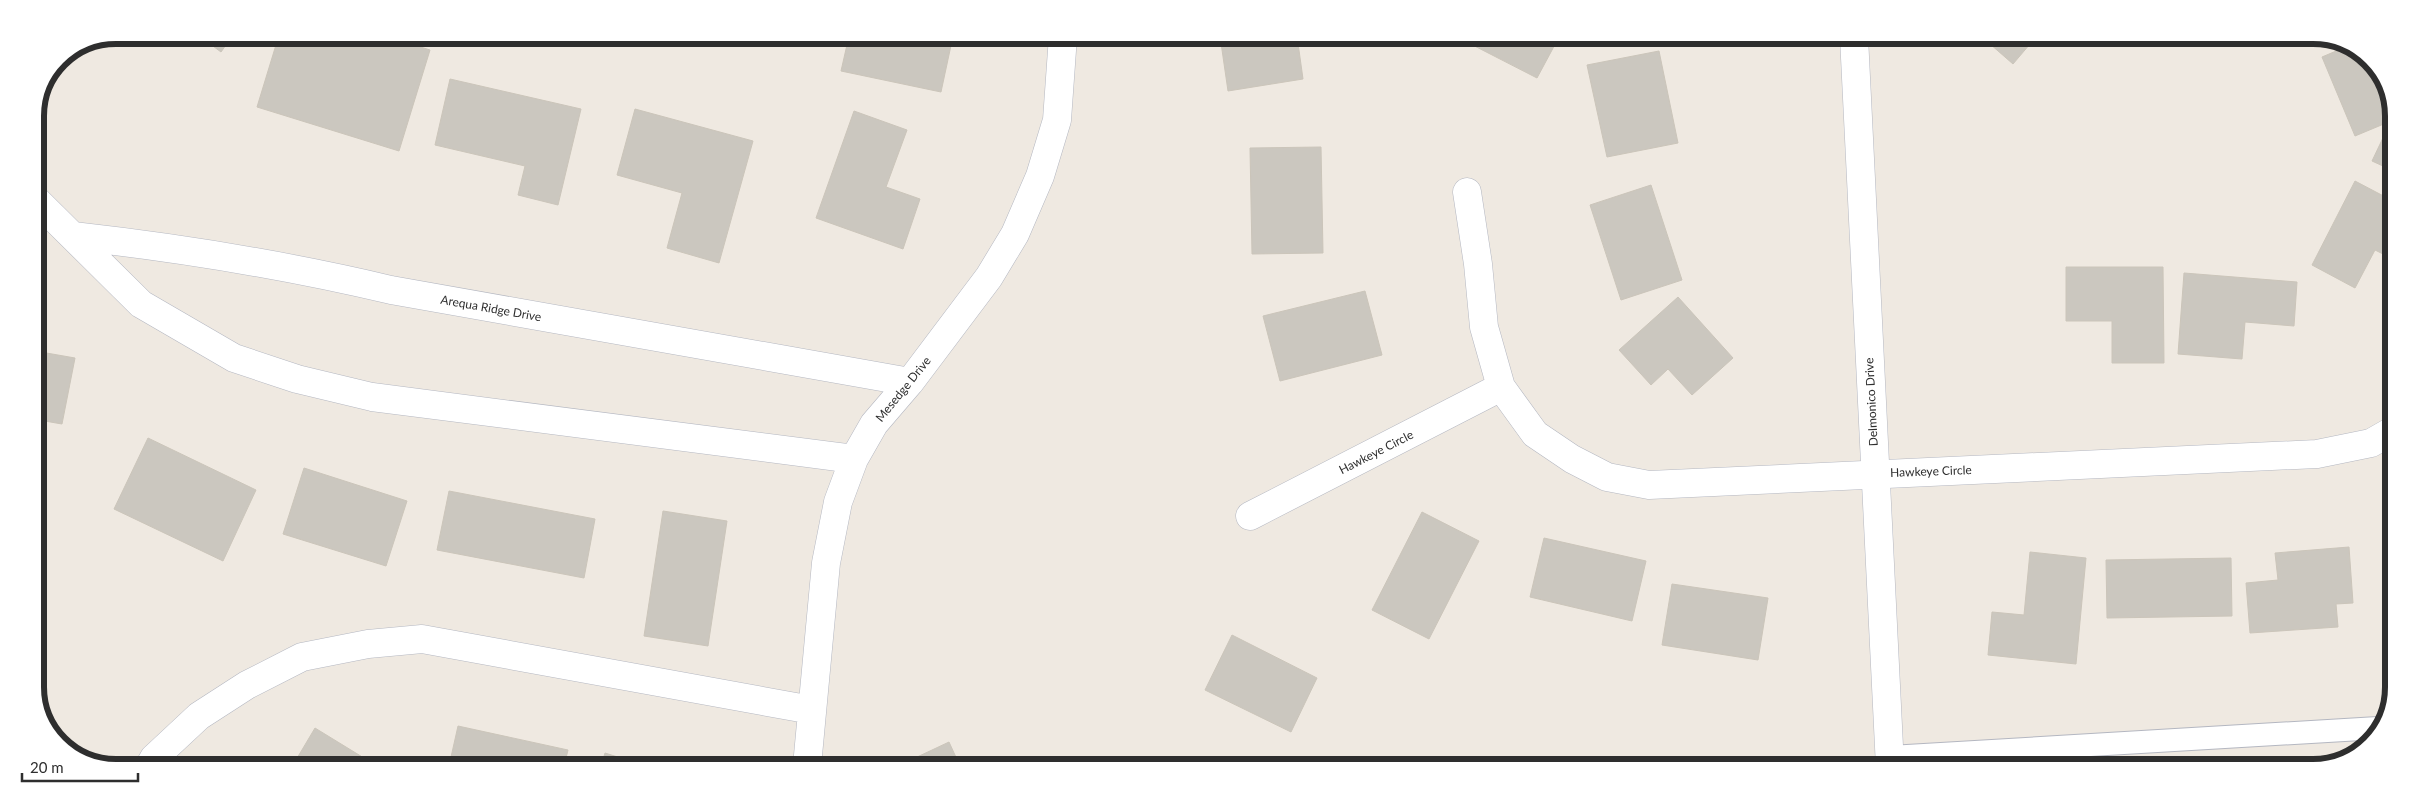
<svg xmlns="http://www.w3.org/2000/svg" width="2429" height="803" viewBox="0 0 2429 803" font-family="Lato,sans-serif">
  <rect width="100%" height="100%" fill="#efe9e1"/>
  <!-- building -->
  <path fill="#cbc7bf" stroke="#cbc5ba" d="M198 35H233L221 52Z
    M279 35H383L430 50 399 151 257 107Z
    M849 36H953L941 92 841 71Z
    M1220 36H1297L1303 79 1228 91Z
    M1457 37H1559L1537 78Z
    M1982 37H2036L2013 64Z
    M2348 46 2374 63 2394 110V171L2372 161 2391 121 2355 136 2322 57Z
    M1659 51 1678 143 1607 157 1587 65Z
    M450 79 581 109 558 205 518 195 525 166 435 145Z
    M635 109 753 141 719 263 667 248 682 193 617 175Z
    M854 111 907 130 886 187 920 199 903 249 816 218Z
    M1321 147 1323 253 1252 254 1250 148Z
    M2355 181 2393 201V259L2375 250 2355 288 2312 265Z
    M1651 185 1682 280 1621 300 1590 205Z
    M2066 267H2163L2164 363H2112V321H2066Z
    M2184 273 2297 282 2294 326 2245 322 2242 359 2178 354Z
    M1365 291 1382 355 1280 381 1263 316Z
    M1678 297 1733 358 1692 395 1668 369 1651 385 1619 350Z
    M35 351 75 358 62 424 39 420 35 444Z
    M148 438 256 490 223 561 114 509Z
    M304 468 407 501 386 566 283 534Z
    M449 491 595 519 584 578 437 550Z
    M663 511 727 521 708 646 644 636Z
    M1422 512 1479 541 1429 639 1372 610Z
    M1544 538 1646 561 1632 621 1530 597Z
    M2349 547 2353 603 2336 604 2338 627 2250 633 2246 583 2278 580 2275 553Z
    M2030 552 2086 558 2076 664 1988 655 1992 612 2024 615Z
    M2231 558 2232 616 2107 618 2106 560Z
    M1672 584 1768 598 1758 660 1662 645Z
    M1232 635 1317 678 1291 732 1205 690Z
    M458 726 568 750 564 766H449Z
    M315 728 377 766 293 765Z
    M949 742 960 766H898Z
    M605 753 646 766H601Z"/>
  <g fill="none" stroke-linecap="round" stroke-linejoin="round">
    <defs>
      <path id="lane" d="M1890 757 2378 728"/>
      <path id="street" d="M1467 192 1478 264 1484 327 1501 387 1535 434 1572 459 1607 477 1649 485 2317 454 2371 443 2392 431
        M35 199 141 304 234 358 297 379 372 397 854 459
        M73 236C180 248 286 265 391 290L910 382
        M1250 516 1501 387
        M150 765 154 758 199 716 247 685 302 657 368 644 422 639 812 710
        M807 766 826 563 838 502 854 459 874 424 910 382 989 277 1015 234 1040 176 1057 120 1063 36"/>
      <path id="secondary" d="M1854 37 1890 767"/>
    </defs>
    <!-- lane casing -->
    <use href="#lane" stroke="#b4b7c1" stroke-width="24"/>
    <!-- street casing -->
    <use href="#street" stroke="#b4b7c1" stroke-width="29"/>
    <!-- secondary casing -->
    <use href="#secondary" stroke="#b4b7c1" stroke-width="29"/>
    <!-- lane -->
    <use href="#lane" stroke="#fff" stroke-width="22"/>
    <!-- street -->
    <use href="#street" stroke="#fff" stroke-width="28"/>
    <!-- secondary -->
    <use href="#secondary" stroke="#fff" stroke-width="28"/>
  </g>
  <g text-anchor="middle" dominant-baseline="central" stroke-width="4" stroke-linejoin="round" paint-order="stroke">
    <!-- street labels -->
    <g font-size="12" fill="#2e2e2e" stroke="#fff">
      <text transform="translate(491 308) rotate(10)">Arequa Ridge Drive</text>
      <text transform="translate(903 389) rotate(-51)">Mesedge Drive</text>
      <text transform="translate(1871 402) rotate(-93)">Delmonico Drive</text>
      <text transform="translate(1376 452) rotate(-27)">Hawkeye Circle</text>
      <text transform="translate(1931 471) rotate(-2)">Hawkeye Circle</text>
    </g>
  </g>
  <!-- crop -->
  <path d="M0 0H2429V803H0ZM116 44H2313A72 72 0 0 1 2385 116V687A72 72 0 0 1 2313 759H116A72 72 0 0 1 44 687V116A72 72 0 0 1 116 44Z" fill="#fff" fill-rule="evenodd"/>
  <path fill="none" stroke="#2e2e2e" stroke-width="6" d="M116 44H2313A72 72 0 0 1 2385 116V687A72 72 0 0 1 2313 759H116A72 72 0 0 1 44 687V116A72 72 0 0 1 116 44Z"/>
  <!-- scale -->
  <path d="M22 773v8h116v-8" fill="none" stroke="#2e2e2e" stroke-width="2.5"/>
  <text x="30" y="773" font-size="15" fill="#2e2e2e" stroke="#ffffff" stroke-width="4" paint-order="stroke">20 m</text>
</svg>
